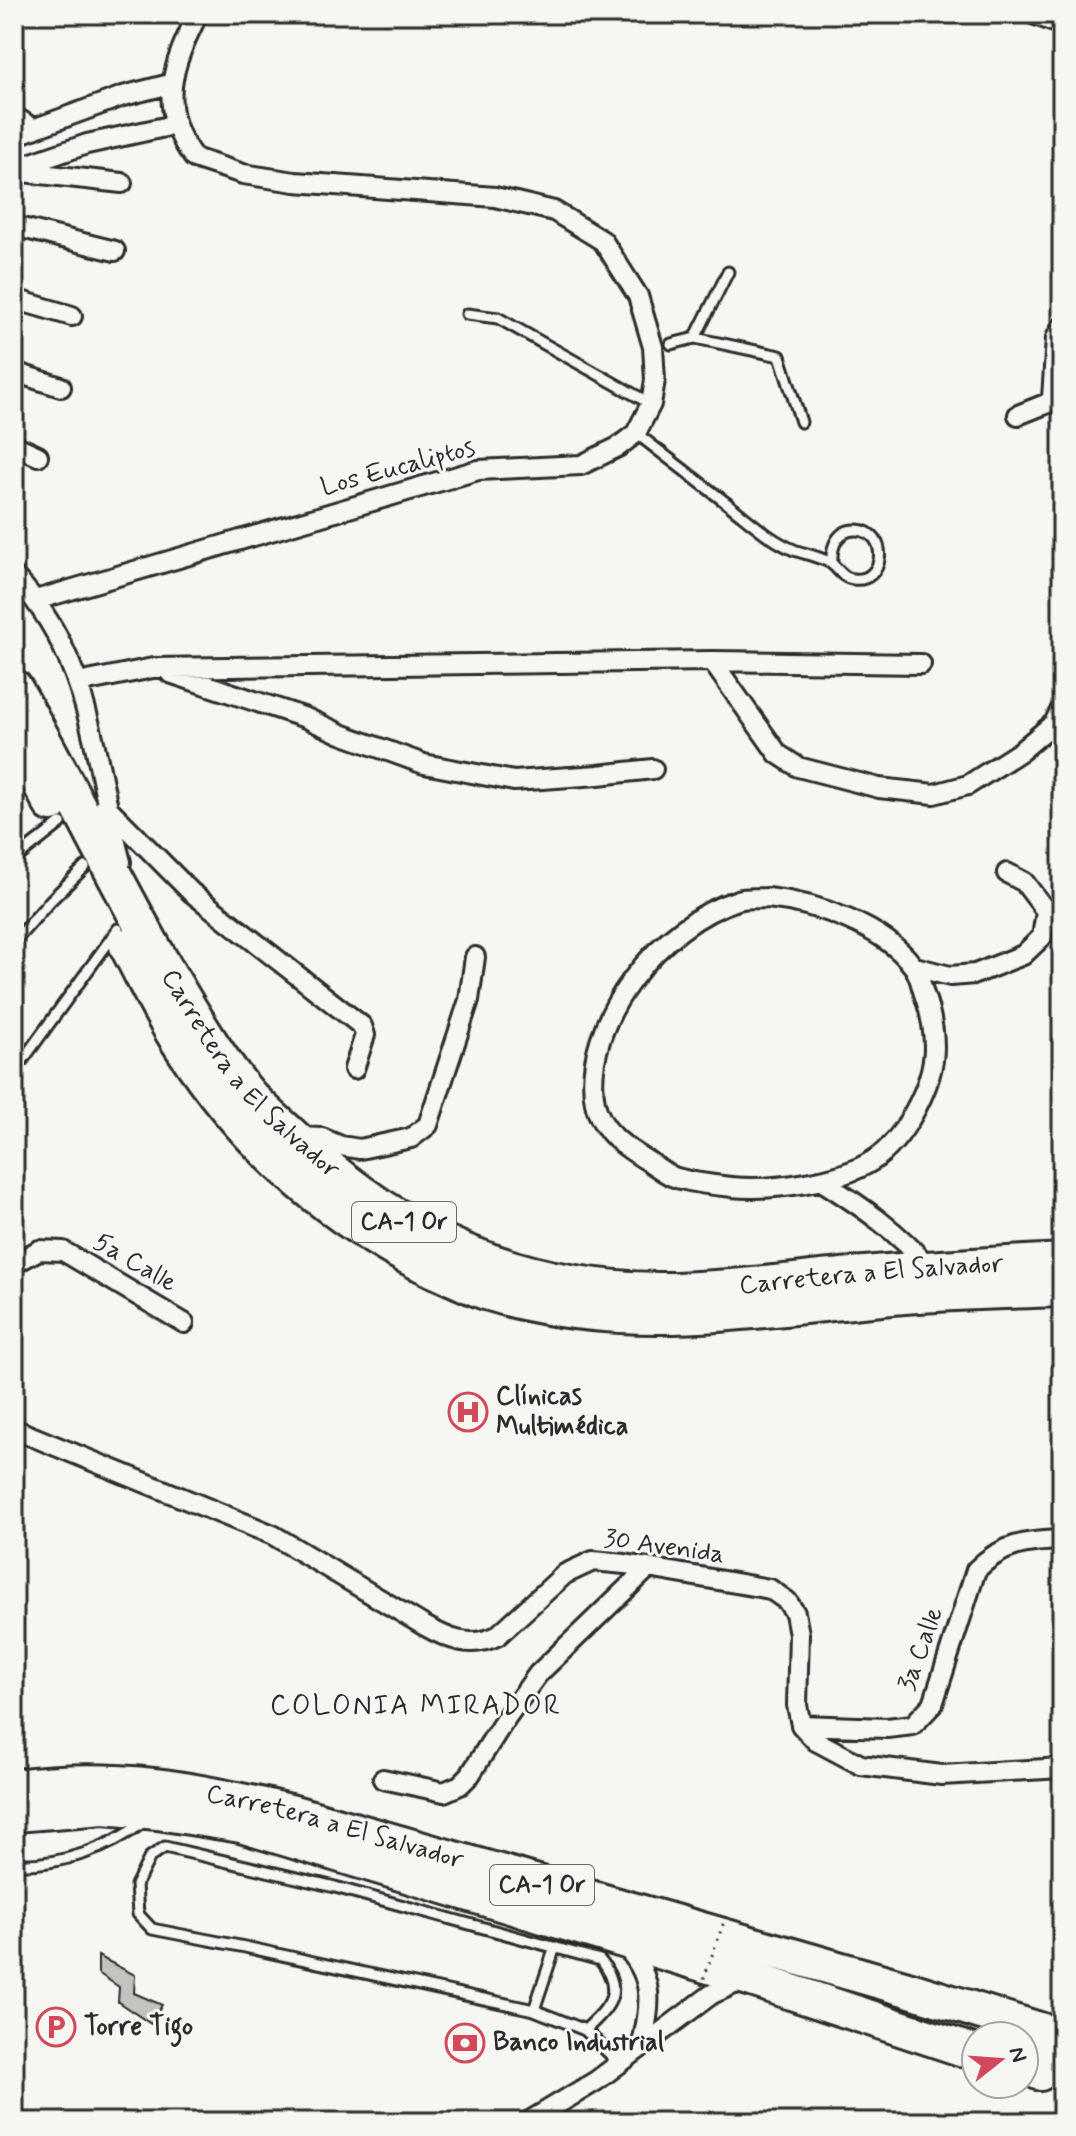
<svg xmlns="http://www.w3.org/2000/svg" width="1076" height="2136" viewBox="0 0 1076 2136" font-family="Mynerve,sans-serif">
  <rect width="100%" height="100%" fill="#f6f6f2"/>
  <filter id="ink" filterUnits="userSpaceOnUse"><feTurbulence type="fractalNoise" baseFrequency=".0125" numOctaves="2"/><feDisplacementMap in="SourceGraphic" scale="16" xChannelSelector="R" yChannelSelector="G"/><feConvolveMatrix kernelMatrix="1 2 1 2 8 2 1 2 1" color-interpolation-filters="sRGB"/></filter>
  <g filter="url(#ink)">
    <!-- building -->
    <path fill="#c3c3c0" stroke="#2b2b2b" stroke-width="2" d="M98 1956 135 1975 134 1993 162 2005 151 2024 118 2002 119 1987 98 1973Z"/>
    <g fill="none" stroke-linecap="round" stroke-linejoin="round">
      <defs>
        <path id="lane" d="M467 314 498 318 651 404
          M695 338 728 272
          M671 344 695 338 780 356 801 422
          M636 433C667 457 698 481 729 505 750 521 770 540 794 550 806 554 819 557 829 562 838 567 841 578 853 579 885 584 890 532 857 530 837 529 831 547 832 563
          M14 860 61 823
          M14 942 51 900 85 867
          M14 1072 118 929
          M14 1864C60 1866 109 1849 145 1821
          M534 2010 555 1947
          M585 2030C610 2007 625 1991 600 1960L335 1887 165 1847 150 1857 136 1885 138 1914 152 1929 245 1947 534 2010 585 2030 619 2063"/>
        <path id="street" d="M1033 14 1062 25
          M14 116 34 129
          M14 136 123 96 170 84
          M14 169 87 144 174 125
          M14 171 122 183
          M14 226 115 251
          M14 299 72 316
          M14 372 61 387
          M1018 415 1048 403 1052 398 1056 338 1062 327
          M14 445 38 456
          M14 576C92 657 93 760 121 862
          M36 600 478 470 581 465 618 447 636 433 651 404 655 380 653 347 638 296 603 241 554 211 495 197 295 182 243 174 194 158C156 108 172 65 198 14
          M712 661 778 754 798 767 879 788 934 794 968 785 1021 751 1054 723 1062 707
          M170 673 306 718 341 734 424 764 514 781 598 775 653 769
          M78 683 153 668 712 661 921 664
          M105 805 191 892 362 1026 365 1035 354 1069
          M768 898C815 903 884 926 913 966 919 973 921 985 924 994 930 1011 934 1029 934 1047 934 1084 904 1141 872 1161 839 1182 771 1191 731 1187 714 1185 694 1183 677 1178 668 1176 659 1168 651 1163 628 1149 601 1133 595 1103 580 1021 662 923 738 900 747 897 759 899 768 898Z
          M915 967 950 976 975 974 1023 955 1042 937 1046 911 1024 882 1007 873
          M298 1137 322 1138 341 1146 360 1149 411 1138 428 1125 469 1000 475 957
          M820 1180C861 1206 898 1231 929 1268
          M14 1264 39 1250 63 1251 184 1323
          M14 1429 273 1535 423 1625C448 1639 470 1649 497 1636L565 1574 593 1561 625 1564 770 1589 787 1601 795 1613 799 1634 797 1705 801 1725 816 1741 861 1765 942 1775 1062 1768
          M801 1725 887 1728 913 1725 933 1704 976 1570C1002 1544 1027 1541 1062 1540
          M383 1779 444 1792 460 1785 470 1775 506 1718 538 1674 648 1568
          M623 1944C655 1977 651 2002 642 2044
          M528 2122 596 2081 712 1994 745 1979"/>
        <g id="highway">
          <path id="s1" d="M14 687C69 783 115 883 171 978 195 1018 219 1060 250 1096 265 1112 283 1127 299 1142 404 1238 515 1288 658 1290 723 1290 788 1281 853 1275 923 1268 992 1265 1062 1261"/>
          <path d="M14 734 51 804"/>
          <path d="M127 946C145 980 161 1016 182 1047 247 1147 341 1230 450 1277 463 1282 476 1289 489 1293 531 1306 576 1313 620 1315 712 1320 802 1305 892 1297 949 1292 1006 1291 1062 1289"/>
          <path id="s2" d="M14 1787C117 1774 194 1789 294 1813L904 1988 1062 2037"/>
          <path d="M14 1814 104 1807 158 1812 241 1825 749 1978 976 2053"/>
          <path d="M1040 2073 1037 2062 1040 2052 1051 2047 1062 2049"/>
        </g>
      </defs>
      <!-- lane casing -->
      <use href="#lane" stroke="#2b2b2b" stroke-width="15"/>
      <!-- street casing -->
      <use href="#street" stroke="#2b2b2b" stroke-width="24"/>
      <!-- highway casing -->
      <use href="#highway" stroke="#2b2b2b" stroke-width="40"/>
      <!-- lane -->
      <use href="#lane" stroke="#f6f6f2" stroke-width="9"/>
      <!-- street -->
      <use href="#street" stroke="#f6f6f2" stroke-width="18"/>
      <!-- highway -->
      <use href="#highway" stroke="#f6f6f2" stroke-width="34"/>
      <!-- path-bridge -->
      <path stroke="#2b2b2b" stroke-width="3" stroke-dasharray="2 6" stroke-linecap="butt" d="M701 1986 725 1919"/>
    </g>
  </g>
  <!-- icons -->
  <defs>
    <symbol id="hospital-ring" viewBox="-11 -11 22 22"><circle r="9.5" fill="#f6f6f2" stroke="#d1495b" stroke-width="1.5"/><path d="M-5-5h3v3.5h4V-5h3V5h-3V1.5h-4V5h-3Z" fill="#d1495b"/></symbol>
    <symbol id="parking-ring" viewBox="-11 -11 22 22"><circle r="9.5" fill="#f6f6f2" stroke="#d1495b" stroke-width="1.5"/><path d="M-3.5-5.5H1a3.5 3.5 0 0 1 0 7H-1V5.5H-3.5ZM-1-3.4V-.6H.8a1.4 1.4 0 0 0 0-2.8Z" fill="#d1495b"/></symbol>
    <symbol id="bank-ring" viewBox="-11 -11 22 22"><circle r="9.5" fill="#f6f6f2" stroke="#d1495b" stroke-width="1.5"/><path d="M-6-4H6V4H-6ZM0-2.3a2.3 2.3 0 1 0 0 4.6a2.3 2.3 0 1 0 0-4.6Z" fill="#d1495b"/></symbol>
  </defs>
  <g fill-rule="evenodd">
    <use href="#hospital-ring" x="446" y="1390" width="44" height="44"/>
    <use href="#parking-ring" x="34" y="2005" width="44" height="44"/>
    <use href="#bank-ring" x="443" y="2021" width="44" height="44"/>
  </g>
  <g text-anchor="middle" dominant-baseline="central" stroke-width="6" stroke-linejoin="round" paint-order="stroke">
    <!-- shield labels -->
    <g fill="#f6f6f2" stroke="#686867" stroke-width="2">
      <rect x="352" y="1202" width="104" height="40" rx="6"/>
      <rect x="490" y="1865" width="104" height="40" rx="6"/>
    </g>
    <g font-size="24" font-weight="bold" fill="#2b2b2b">
      <text x="404" y="1222">CA-1 Or</text>
      <text x="542" y="1885">CA-1 Or</text>
    </g>
    <!-- street labels -->
    <g font-size="26" fill="#2b2b2b" stroke="#f6f6f2">
      <text transform="translate(398 468) rotate(-15)">Los Eucaliptos</text>
      <text stroke="none"><textPath href="#s1" startOffset="456">Carretera a El Salvador</textPath></text>
      <text transform="translate(135 1263) rotate(30)">5a Calle</text>
      <text stroke="none"><textPath href="#s1" startOffset="1152">Carretera a El Salvador</textPath></text>
      <text transform="translate(664 1547) rotate(8)">30 Avenida</text>
      <text transform="translate(921 1649) rotate(-70)">3a Calle</text>
      <text stroke="none"><textPath href="#s2" startOffset="326">Carretera a El Salvador</textPath></text>
    </g>
    <!-- poi labels -->
    <g font-size="26" font-weight="bold" fill="#2b2b2b" stroke="#f6f6f2" text-anchor="start">
      <text x="496" y="1397">Clínicas<tspan x="496" dy="30">Multimédica</tspan></text>
      <text x="84" y="2027">Torre Tigo</text>
      <text x="493" y="2043">Banco Industrial</text>
    </g>
    <!-- neighbourhood labels -->
    <g font-size="28" letter-spacing="2" fill="#2b2b2b" stroke="#f6f6f2">
      <text x="416" y="1706">COLONIA MIRADOR</text>
    </g>
  </g>
  <!-- margin -->
  <rect width="1076" height="2136" fill="none" stroke="#f6f6f2" stroke-width="48"/>
  <rect x="24" y="24" width="1028" height="2088" fill="none" stroke="#2b2b2b" stroke-width="3" filter="url(#ink)"/>
  <!-- north arrow -->
  <g transform="translate(1000 2060) rotate(73)"><circle r="38" fill="#f6f6f2" stroke="#a5a5a2" stroke-width="2"/>
  <path d="M0-6L14 30L0 20L-14 30Z" fill="#d1495b"/>
  <text y="-12" font-size="22" font-weight="bold" text-anchor="middle" fill="#2b2b2b">N</text>
  </g>
</svg>
